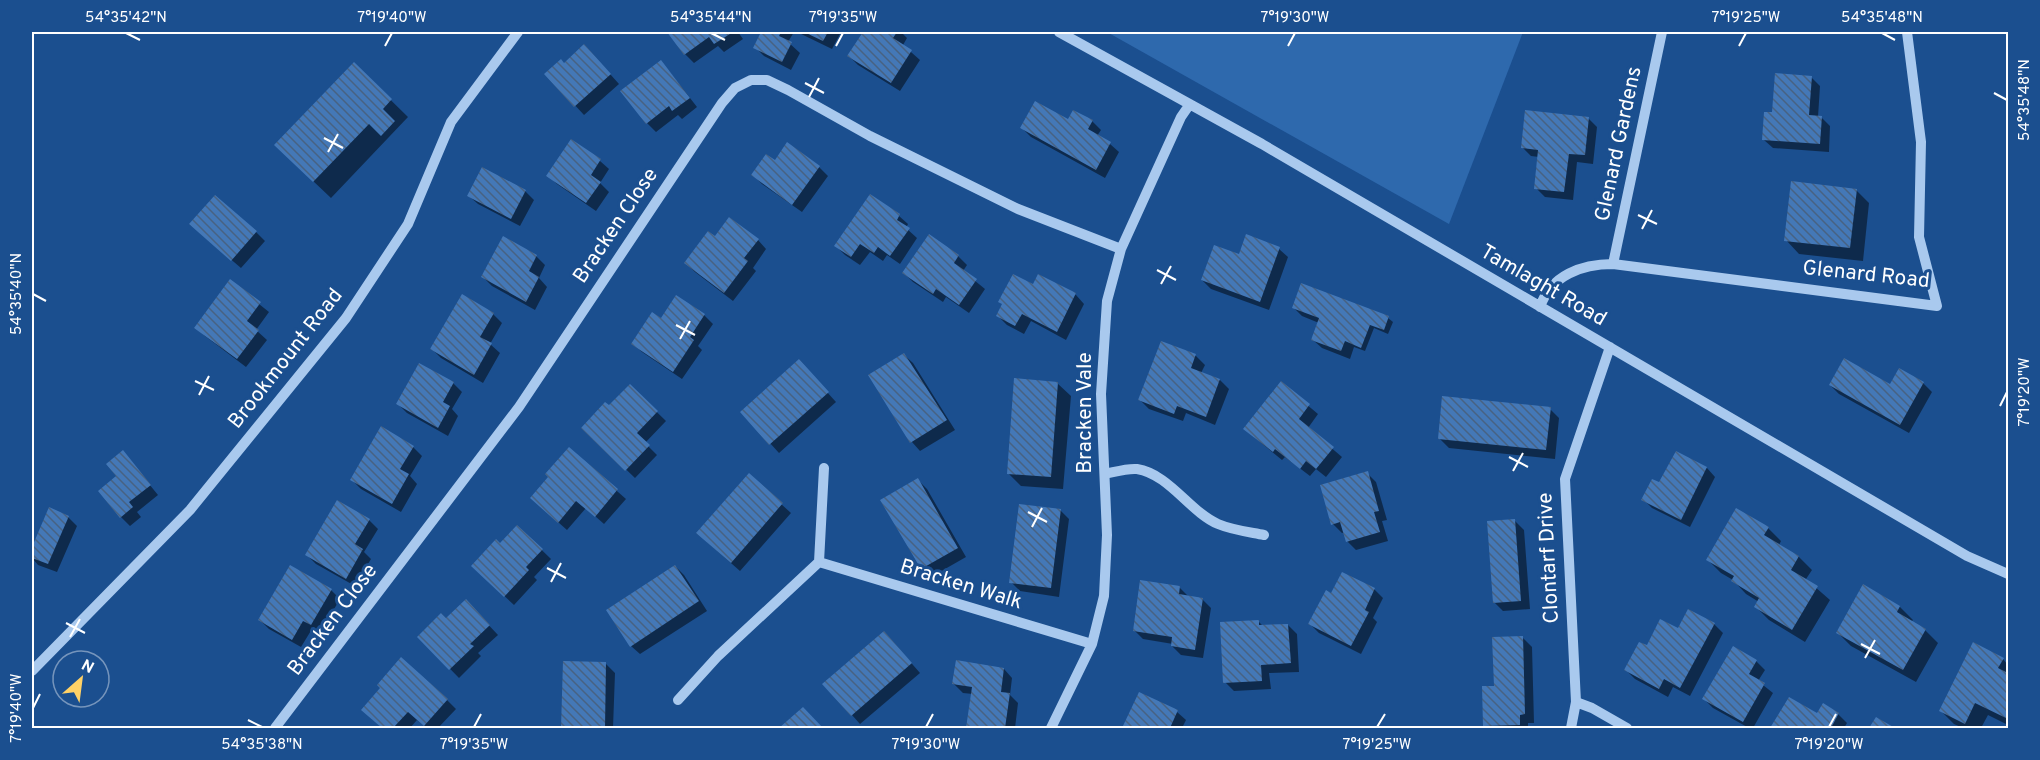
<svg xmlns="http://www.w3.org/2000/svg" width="2040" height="760" viewBox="0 0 2040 760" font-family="Overpass,sans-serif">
  <defs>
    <pattern id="building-back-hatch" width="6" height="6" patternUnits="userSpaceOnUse" patternTransform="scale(1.5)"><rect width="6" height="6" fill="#4478b7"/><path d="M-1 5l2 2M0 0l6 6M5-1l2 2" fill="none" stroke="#486282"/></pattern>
  </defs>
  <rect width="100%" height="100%" fill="#1b4f8f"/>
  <!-- park -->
  <path fill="#2e69ad" d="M1107 32H1523L1449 224Z"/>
  <!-- shadow -->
  <path fill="#0007" d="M669 32H738L743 39 724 52 718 46 694 63 685 54Z
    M763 32H794L788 42 800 53 791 70 764 56 755 47Z
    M797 32H841L832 49Z
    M864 32H901L907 38 903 45 920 60 900 91 858 65 849 56Z
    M593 55 619 84 584 115 546 74Z
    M354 64 408 117 331 198 293 162Z
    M669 71 697 107 682 119 678 115 656 132 647 123Z
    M1811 77 1820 86 1818 117H1821L1830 126 1829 152 1773 148 1764 140 1774 114Z
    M1588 118 1597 127 1593 164 1577 162 1573 200 1545 197 1536 188 1539 157 1531 156 1522 147Z
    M1069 121H1092L1101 130 1097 136 1110 144 1119 152 1105 178 1031 137 1022 128Z
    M571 141 600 161 609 169 600 183 609 192 596 211 557 184 548 175Z
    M787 144 819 167 828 176 802 212 762 184 753 175 775 162Z
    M1856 190 1869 203 1863 261 1799 254 1786 240Z
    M525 191 534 200 520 226 478 204 469 196Z
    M871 196 899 216 908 224 906 228 917 238 900 264 887 255 883 261 870 252 860 265 845 255 836 246Z
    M256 232 265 241 241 268 200 233Z
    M929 236 958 256 967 265 963 271 985 289 969 313 946 297 943 302 913 282 904 273Z
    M503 238 536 256 545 265 539 278 547 287 535 310 492 286 483 277Z
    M716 239 758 240 766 249 753 268 756 271 733 301 695 272 686 263Z
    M1279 249 1288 257 1269 310 1211 289 1202 280 1240 256Z
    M1039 276 1076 295 1084 304 1066 340 1031 321 1024 334 1007 325 998 316 1034 286Z
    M230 281 269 312 256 330 267 340 246 367 205 336 196 328Z
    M676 297 704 315 713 324 698 346 702 350 682 379 642 352 633 344 661 320Z
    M1358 306 1388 318 1393 322 1388 334 1374 328 1365 351 1354 347 1350 359 1322 348 1313 340 1319 323 1302 316 1293 307Z
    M493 314 502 323 490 344 500 353 483 383 441 358 432 349Z
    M1162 343 1196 356 1205 365 1201 373 1220 380 1229 389 1215 425 1186 413 1183 421 1149 409 1140 400Z
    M904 355 913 363 955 430 920 451 912 442 870 375Z
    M807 370 836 402 779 453 742 412Z
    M1900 370 1923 383 1932 392 1909 433 1839 394 1830 385 1890 386Z
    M453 383 462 392 452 409 458 416 448 436 407 413 398 404Z
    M1057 383 1071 396 1063 489 1021 486 1008 473Z
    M1281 383 1318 414 1308 428 1342 457 1326 477 1316 469 1310 476 1285 457 1282 460 1254 437Z
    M630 386 666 421 645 443 657 455 635 478 583 428 609 407Z
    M1550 409 1559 418 1555 459 1449 448 1440 439Z
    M413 447 422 456 410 476 417 484 401 512 361 489 352 480Z
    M569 449 626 499 604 524 586 508 567 530 541 507 550 477Z
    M123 452 158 495 137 512 141 517 130 526 121 517 118 477Z
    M1707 468 1715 477 1690 527 1652 508 1643 499 1660 484Z
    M1367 473 1376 482 1387 520 1382 521 1388 541 1356 550 1347 541 1345 532 1342 533 1333 524Z
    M749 475 791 513 740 571 707 542Z
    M918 480 927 489 966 557 931 577 922 569 882 501Z
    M50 509 68 517 77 526 57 572 38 565 32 558V551Z
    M1060 510 1069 519 1059 597 1020 591 1011 582Z
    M369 520 378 529 364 552 371 559 355 586 316 564 307 555Z
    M1515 521 1524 530 1530 609 1503 611 1494 602Z
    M518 527 551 559 534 577 537 580 514 605 482 575 501 545Z
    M1768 528 1781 541 1779 545 1799 557 1812 570 1806 579 1830 600 1805 642 1769 620 1756 607 1759 602 1746 594 1733 580 1721 573 1708 560Z
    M675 566 684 575 707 611 640 654 631 646Z
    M1179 587 1188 596 1202 599 1211 608 1203 658 1181 655 1172 646 1173 644 1143 639 1134 630Z
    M1374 589 1383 598 1373 618 1377 622 1361 654 1319 633 1310 624 1332 595Z
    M331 590 340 599 320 633 312 629 301 647 269 629 260 620Z
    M466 601 498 635 478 653 481 656 459 678 419 637 446 620Z
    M1900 607 1913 620 1911 622 1925 630 1938 643 1916 682 1851 646 1838 633Z
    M1689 611 1714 624 1723 633 1690 696 1673 687 1668 697 1635 679 1626 670 1678 630Z
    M1258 621 1263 626 1288 625 1297 634 1299 672 1269 673 1271 689 1234 691 1225 682Z
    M1523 638 1532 647 1534 723H1528V728H1488L1485 725 1495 687Z
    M893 642 920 673 860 724 852 715Z
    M2003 659 2008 665V725L1988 715 1981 728H1963L1954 724 1941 711Z
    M1756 661 1765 670 1758 681 1773 693 1753 728H1749L1713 708 1704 699Z
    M564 662 606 664 615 673 613 728H562Z
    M1004 669 1012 678 1010 695 1018 703 1015 728H968L973 694 963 693 954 684Z
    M1140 694 1177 712 1186 720 1182 728H1124Z
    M447 700 456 709 438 728H427L417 720 410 728H383L372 719Z
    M1823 705 1838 714 1847 723 1844 728H1773L1817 715Z
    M803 709 822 728H781Z"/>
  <!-- building -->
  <path fill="url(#building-back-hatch)" d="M667 32H733L714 44 709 37 684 55Z
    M761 32H781L779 36 792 42 782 62 753 48Z
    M804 32H828L823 41Z
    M863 32H897L893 38 912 50 891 83 847 56Z
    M584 44 611 74 574 107 544 74 561 59 564 63Z
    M661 60 690 98 672 111 669 106 646 124 620 91Z
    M354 62 392 99 383 109 395 121 381 136 369 124 313 182 274 145Z
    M1775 73 1812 76 1809 115 1822 116 1820 144 1762 140 1764 112H1772Z
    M1035 101 1068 119 1073 110 1093 120 1088 129 1111 142 1096 170 1020 128Z
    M1525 110 1589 117 1585 155 1569 154 1564 192 1534 189 1538 150 1521 148Z
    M571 139 601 159 591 175 601 182 586 203 546 176Z
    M787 142 820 166 792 205 751 175 766 154 775 160Z
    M482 167 526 190 511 219 467 196Z
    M1791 181 1857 189 1850 248 1784 241Z
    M870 194 900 214 897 220 910 228 890 256 878 247 874 253 860 244 851 257 834 246Z
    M215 195 257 231 231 261 189 224Z
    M729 217 759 239 744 258 748 261 724 293 684 263 708 231 715 236Z
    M929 234 959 255 954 263 977 279 959 305 936 289 933 294 902 273Z
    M1246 234 1280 247 1260 302 1201 280 1214 245 1239 254Z
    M503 236 537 255 529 271 539 277 526 302 481 277Z
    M1013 274 1033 284 1038 274 1076 293 1057 332 1022 314 1015 326 996 316 1002 304 998 302Z
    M230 279 261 302 247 321 259 330 237 359 194 328Z
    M1301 283 1389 316 1384 330 1370 325 1361 348 1345 341 1341 351 1311 340 1319 318 1292 308Z
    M462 294 494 313 480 337 492 343 474 375 430 349Z
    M676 295 705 314 690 337 694 340 673 372 631 344 652 312 661 318Z
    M1161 341 1196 354 1191 368 1220 379 1206 417 1177 406 1174 414 1138 400Z
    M904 353 947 420 910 443 868 375Z
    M1844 358 1890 384 1899 368 1924 382 1900 425 1829 385Z
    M799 359 829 392 769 445 740 412Z
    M419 363 454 382 443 402 450 406 438 428 396 404Z
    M1014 378 1058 382 1051 477 1007 474Z
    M1281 381 1310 404 1299 419 1334 447 1316 469 1306 461 1300 469 1275 449 1273 452 1243 429Z
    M630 384 658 411 637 433 650 445 625 471 581 428 605 402 609 405Z
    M1442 396 1551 407 1546 450 1438 439Z
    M381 426 414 446 400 469 409 474 392 504 350 480Z
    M569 447 618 489 595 517 576 501 558 523 530 498 548 477 545 474Z
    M123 450 151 485 129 502 133 507 120 518 98 491 116 476 106 464Z
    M1676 451 1707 467 1681 520 1641 500 1652 479 1659 482Z
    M1368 471 1379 511 1374 512 1380 532 1346 542 1340 522 1331 525 1320 485Z
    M749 473 783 503 731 563 696 533Z
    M918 478 958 548 921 569 880 500Z
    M337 500 370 519 355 544 363 549 346 579 305 555Z
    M1019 504 1061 509 1051 588 1009 583Z
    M49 507 69 516 48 564 32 558V547Z
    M1736 508 1769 527 1764 535 1799 556 1791 570 1818 586 1792 630 1754 607 1759 598 1731 581 1734 576 1706 560Z
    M1515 519 1521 601 1493 603 1487 521Z
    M517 525 543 549 526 567 529 570 504 597 471 566 496 539 500 543Z
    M290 565 332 589 311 625 303 621 292 640 258 620Z
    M675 565 699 601 630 647 606 610Z
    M1342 572 1375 588 1365 610 1369 612 1351 646 1308 624 1326 590 1331 593Z
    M1140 580 1180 586 1179 594 1203 598 1195 650 1171 646 1172 637 1133 631Z
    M1863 584 1900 606 1897 612 1926 629 1903 670 1836 633Z
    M466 599 490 625 470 644 474 646 449 670 417 637 441 613 446 618Z
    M1688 609 1715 623 1680 688 1664 679 1659 689 1624 670 1639 642 1647 645 1660 619 1678 628Z
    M1259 620V625L1288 624 1291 663 1261 665 1262 681 1223 683 1220 622Z
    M884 631 912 663 851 716 822 684Z
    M1523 636 1525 714 1520 715V725L1483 726 1482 686H1494L1492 637Z
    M1973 642 2004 658 1998 668 2008 673V719L1975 703 1965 724 1939 711Z
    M1733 646 1757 660 1749 674 1765 683 1743 722 1702 699Z
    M401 657 448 699 424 726 408 712 393 728H382L361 710 380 688 377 685Z
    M956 660 1004 668 1001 692 1010 693 1005 728H966L972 687 952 684Z
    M563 661 606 662 605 728H561Z
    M1139 692 1178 710 1170 728H1122Z
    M1789 697 1817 713 1823 703 1839 713 1831 728H1770Z
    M803 707 823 728H779Z
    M1876 717 1895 728H1869Z"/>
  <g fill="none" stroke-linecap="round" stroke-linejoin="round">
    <!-- minor -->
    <path stroke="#a9c9ee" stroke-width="10" d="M1059 32 1262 144 1967 556 2008 574
      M1613 264 1662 32
      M1540 307C1551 275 1582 264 1613 264L1937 306 1919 237 1921 142 1907 32
      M1105 474C1115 472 1127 468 1137 469 1169 474 1190 512 1218 524 1232 530 1249 532 1264 535
      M819 562 824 468
      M32 671 190 510 346 318 408 224 451 122 518 32
      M678 700 718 656 819 562 1092 644
      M1576 702 1592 708 1627 728
      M275 728 519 407 722 103 735 88 751 80H767L788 90 870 136 1018 209 1121 249
      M1051 728 1092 644 1104 596 1107 535 1101 394 1107 301 1121 249 1181 117 1190 104
      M1571 728 1576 702 1565 479 1610 347"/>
  </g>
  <!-- ticks -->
  <path fill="none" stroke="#fff" stroke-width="2" d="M126 33 140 40M711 33 725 40M1882 33 1895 40M385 46 392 33M836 46 843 33M1288 46 1295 33M1739 46 1746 33M805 83 824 93M1994 93 2007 100M809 97 819 78M324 138 343 148M328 152 338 134M1638 215 1657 224M1642 229 1652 210M1157 270 1176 280M1161 284 1171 266M33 294 46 301M676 325 695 335M680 339 690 321M195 381 214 390M199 395 209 376M2000 406 2007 392M1509 457 1528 467M1513 471 1523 453M1028 512 1047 522M1032 527 1042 508M547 568 566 578M551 582 561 563M66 623 85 633M70 637 80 619M1861 644 1880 654M1865 658 1875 640M33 708 40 694M248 720 262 727M474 727 481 714M926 727 933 714M1377 727 1385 714M1829 727 1836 714"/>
  <g text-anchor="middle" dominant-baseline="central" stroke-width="6" stroke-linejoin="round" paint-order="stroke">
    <!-- street labels -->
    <g font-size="21" fill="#fff" stroke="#1b4f8f">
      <text transform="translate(1619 144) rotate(-78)">Glenard Gardens</text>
      <text transform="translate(616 226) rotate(-56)">Bracken Close</text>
      <text transform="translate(1866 275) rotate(6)">Glenard Road</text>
      <text transform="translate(1543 286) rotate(30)">Tamlaght Road</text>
      <text transform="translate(286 359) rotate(-52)">Brookmount Road</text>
      <text transform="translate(1085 413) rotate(-90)">Bracken Vale</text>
      <text transform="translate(1549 558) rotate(-93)">Clontarf Drive</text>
      <text transform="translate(961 585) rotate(17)">Bracken Walk</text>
      <text transform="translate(333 620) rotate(-53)">Bracken Close</text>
    </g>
  </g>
  <!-- border -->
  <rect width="2040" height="760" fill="none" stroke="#1b4f8f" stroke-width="66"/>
  <!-- north arrow -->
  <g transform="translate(81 679) rotate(28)"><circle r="28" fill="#1b4f8f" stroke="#7695bc" stroke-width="1.5"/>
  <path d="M0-4.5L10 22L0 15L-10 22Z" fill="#ffd166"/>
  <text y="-9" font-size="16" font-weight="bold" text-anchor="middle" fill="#ffffff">N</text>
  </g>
  <rect x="33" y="33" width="1974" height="694" fill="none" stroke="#fff" stroke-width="2"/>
  <g font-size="15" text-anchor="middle" fill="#fff">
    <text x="126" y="22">54°35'42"N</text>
    <text x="392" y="22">7°19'40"W</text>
    <text x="711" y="22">54°35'44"N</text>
    <text x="843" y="22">7°19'35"W</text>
    <text x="1295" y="22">7°19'30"W</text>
    <text x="1746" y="22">7°19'25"W</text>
    <text x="1882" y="22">54°35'48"N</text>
    <text transform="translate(2024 100) rotate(-90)" y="5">54°35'48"N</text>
    <text transform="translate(16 294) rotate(-90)" y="5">54°35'40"N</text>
    <text transform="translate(2024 392) rotate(-90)" y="5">7°19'20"W</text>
    <text transform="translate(16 708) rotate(-90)" y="5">7°19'40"W</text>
    <text x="262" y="749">54°35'38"N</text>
    <text x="474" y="749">7°19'35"W</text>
    <text x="926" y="749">7°19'30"W</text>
    <text x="1377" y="749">7°19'25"W</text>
    <text x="1829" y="749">7°19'20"W</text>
  </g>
</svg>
